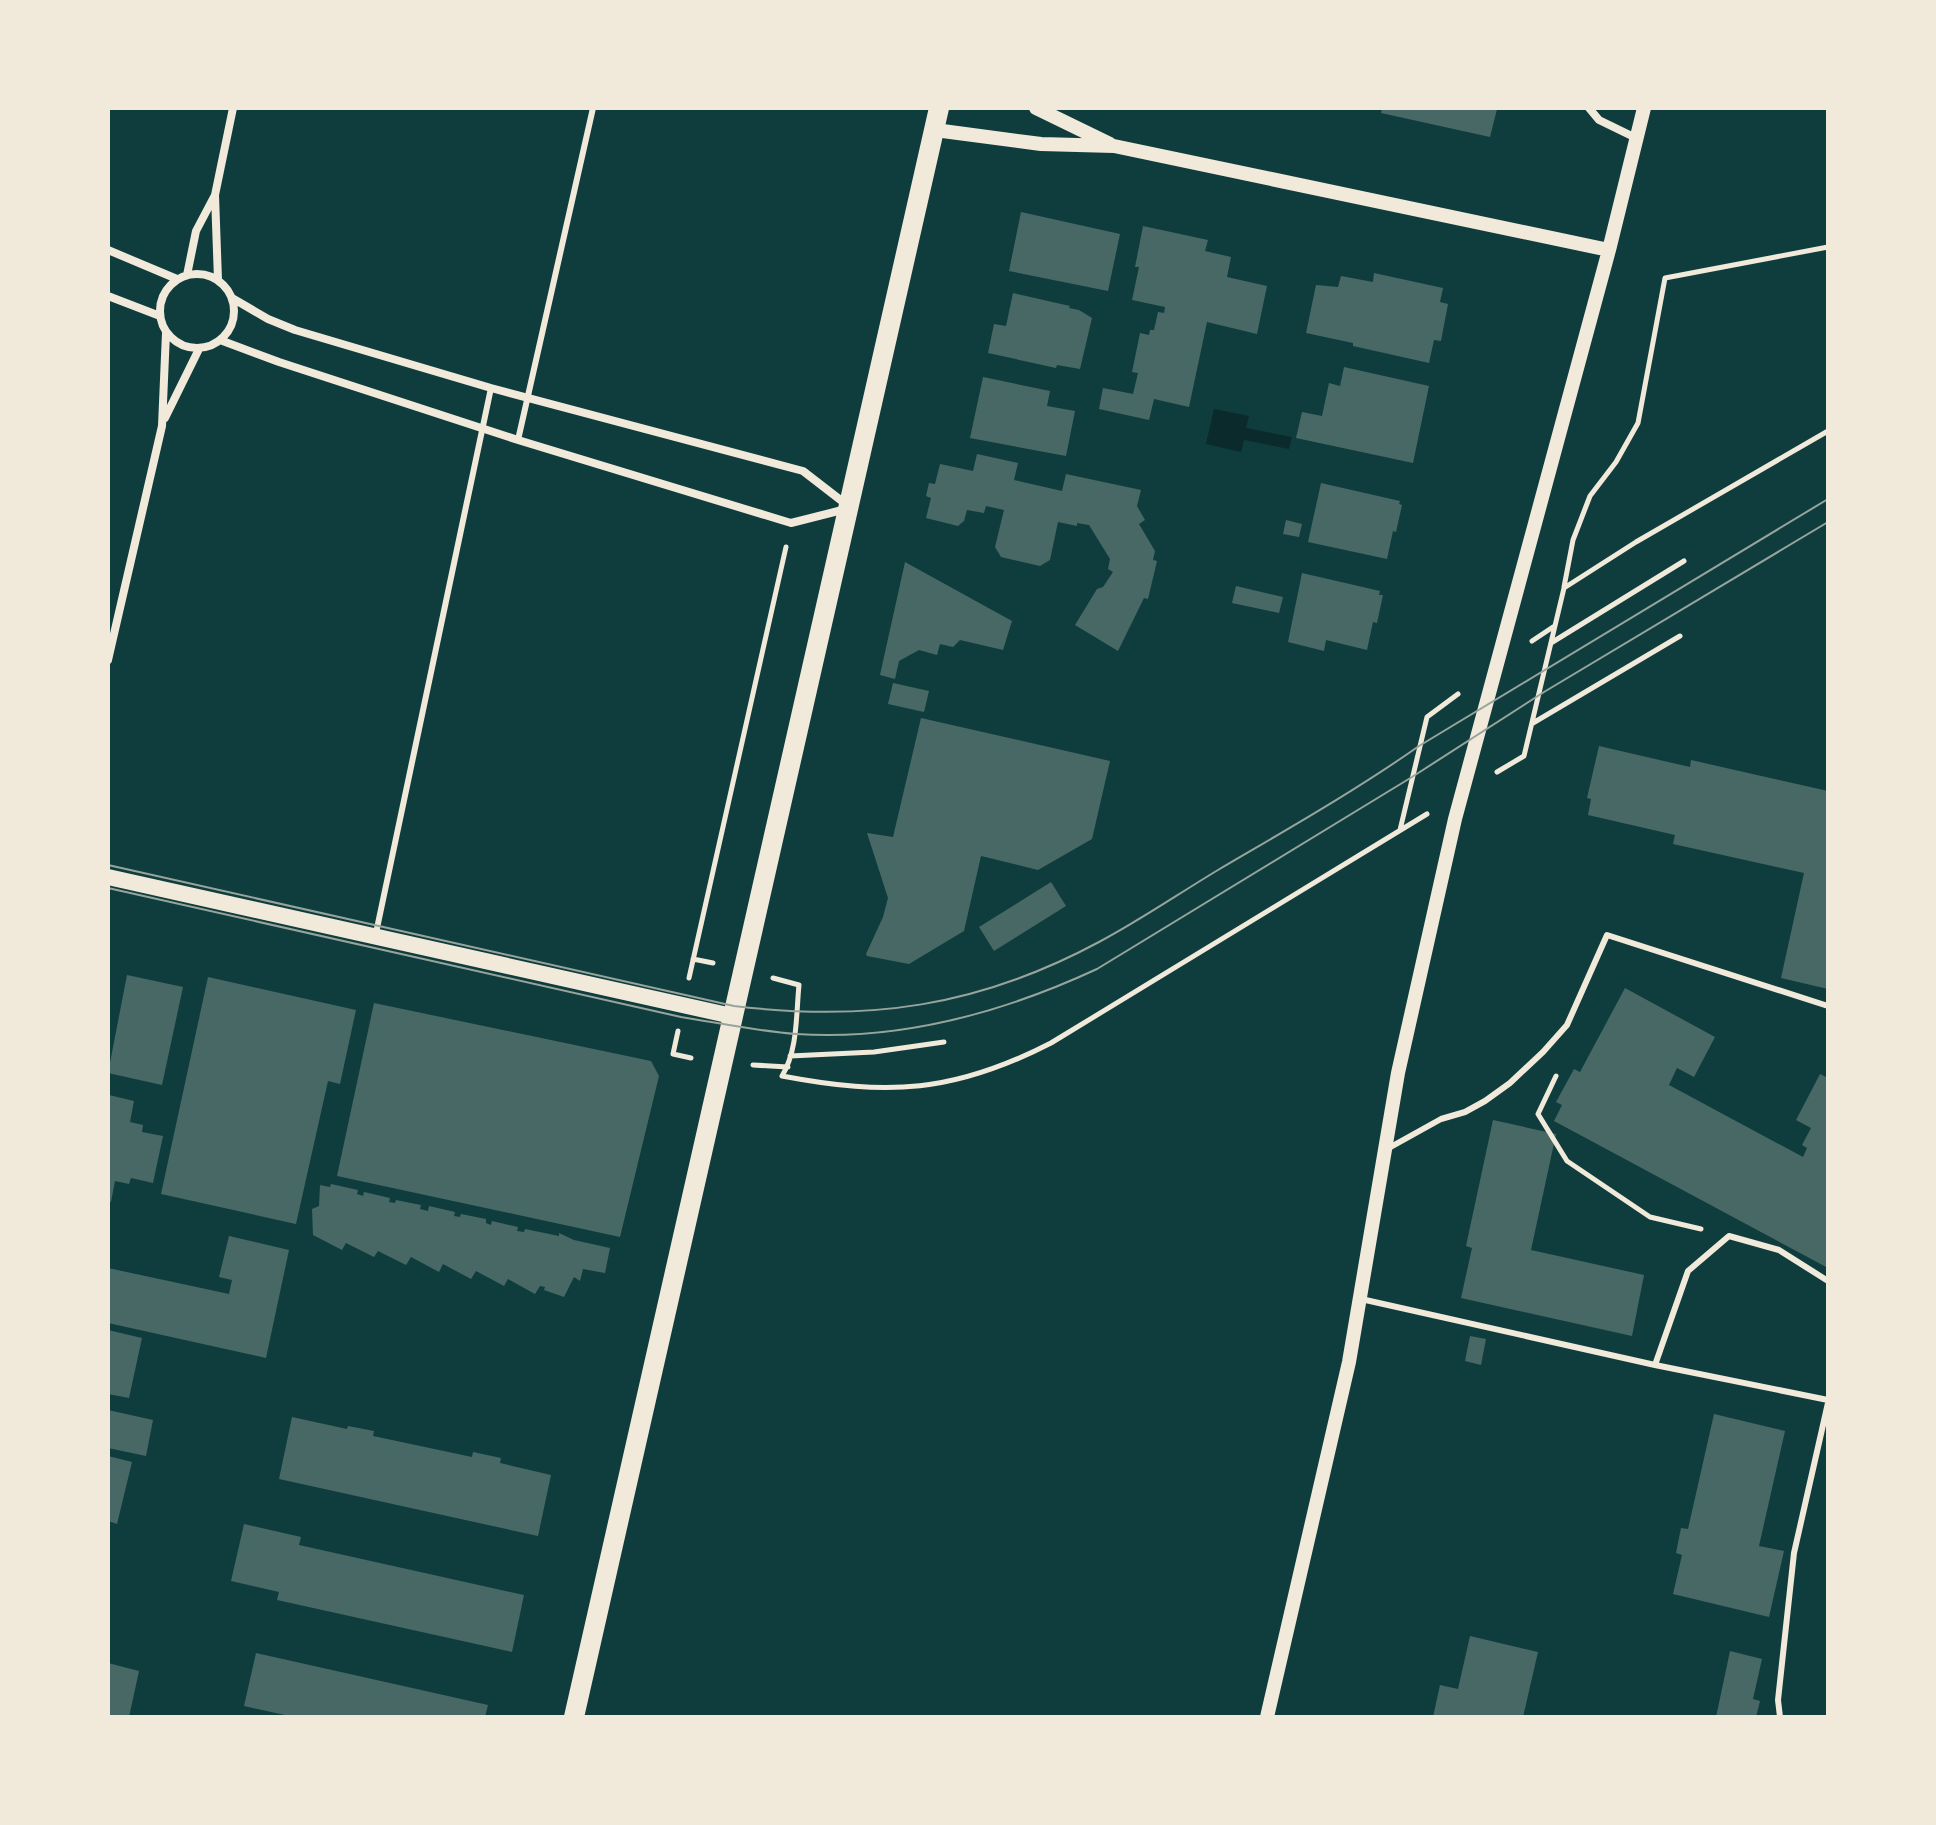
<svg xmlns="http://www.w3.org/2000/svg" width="1936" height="1825" viewBox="0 0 1936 1825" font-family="Mulish,sans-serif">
  <rect width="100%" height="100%" fill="#0f3d3e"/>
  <!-- water -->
  <path fill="#0a2a2b" d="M1214 409 1249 416 1246 428 1292 437 1289 449 1244 440 1241 452 1206 444Z"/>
  <!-- building -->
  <path fill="#486865" d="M1382 108H1493L1497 109 1490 137 1381 113Z
    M1021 212 1120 234 1108 291 1009 271Z
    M1143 226 1208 240 1205 251 1231 257 1227 277 1267 286 1257 334 1207 322 1189 407 1154 399 1149 420 1099 409 1103 388 1133 394 1138 373 1132 372 1140 333 1149 335 1150 330H1154L1158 312 1164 313 1165 307 1132 300 1139 267H1135Z
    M1374 273 1443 288 1440 302 1448 304 1441 341 1434 340 1429 363 1353 346V343L1306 333 1316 285 1338 287 1341 276 1373 282Z
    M1013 293 1070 306 1069 308 1079 310 1092 318 1080 369 1057 365 1056 368 988 353 994 324 1006 326Z
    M1344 367 1429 386 1413 463 1296 438 1302 412 1322 416 1329 383 1340 386Z
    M983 377 1050 391 1047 406 1075 411 1066 456 970 438Z
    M977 454 1018 463 1014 480 1062 491 1066 474 1141 490 1137 506 1145 520 1139 524 1155 551 1153 560 1157 561 1148 599 1144 598 1118 651 1075 625 1097 589 1103 587 1113 572 1108 569 1110 559 1089 525 1077 523V526L1058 522 1050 560 1040 566 1001 557 995 547 1004 510 986 506 984 513 967 510 964 521 958 526 926 518 931 498 926 496 929 483 935 484 940 464 973 471Z
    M1321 483 1400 501 1399 504 1402 505 1396 532 1393 531 1387 559 1308 542Z
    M1286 520 1302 524 1299 537 1283 534Z
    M905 562 1012 621 1003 650 960 640 953 647 940 644 937 655 919 650 899 661 895 679 880 675Z
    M1302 573 1380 591 1379 595H1383L1377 623 1373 622 1367 650 1326 640 1324 651 1288 642Z
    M1236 586 1283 597 1279 613 1232 603Z
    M893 683 929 691 924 712 888 704Z
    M921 718 1110 761 1092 839 1038 870 981 856 964 931 909 964 867 956 866 954 883 917 888 898 867 833 893 837Z
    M1599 746 1690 767 1691 760 1828 791V989L1781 978 1804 873 1673 844 1675 835 1588 815 1591 799 1587 798Z
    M1051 882 1066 906 994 951 979 927Z
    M127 975 183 987 162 1085 108 1073Z
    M208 977 356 1010 340 1084 328 1081 296 1224 161 1194Z
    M1625 988 1715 1037 1694 1077 1677 1068 1669 1085 1803 1157 1807 1148 1802 1145 1811 1128 1796 1120 1820 1074 1828 1078V1268L1554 1121 1562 1105 1556 1102 1574 1069 1580 1072Z
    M374 1003 651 1061 659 1076 620 1237 337 1176Z
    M109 1095 134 1101 130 1122 143 1125 142 1132 163 1136 153 1183 131 1178 129 1184 115 1181 111 1202 108 1201Z
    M1493 1120 1556 1134 1531 1250 1644 1275 1632 1336 1461 1298 1472 1248 1466 1246Z
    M331 1184 358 1190 357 1194 363 1196 364 1192 390 1198 389 1202 395 1203 396 1200 421 1205 420 1209 428 1211 429 1206 455 1212 454 1216 460 1217 461 1214 486 1219V1223L491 1225 492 1221 518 1227 517 1231 524 1232 525 1229 559 1236V1233L574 1240 610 1248 605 1273 583 1269 580 1281 574 1277 564 1297 544 1290 545 1287 540 1286 535 1294 508 1279 504 1286 476 1271 471 1279 443 1264 439 1272 411 1257 406 1265 378 1251 374 1257 346 1243 342 1250 313 1235 312 1209 319 1206 320 1185 330 1187Z
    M229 1236 289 1250 266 1358 108 1323V1268L229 1294 232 1280 219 1277Z
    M108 1330 142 1338 129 1398 108 1394Z
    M1470 1336 1486 1339 1481 1365 1465 1361Z
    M108 1410 153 1420 146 1456 108 1448Z
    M1714 1414 1785 1431 1759 1546 1784 1551 1769 1617 1673 1594 1682 1555 1676 1553 1681 1528 1688 1529Z
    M292 1417 347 1429 348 1426 374 1431 373 1436 472 1457 473 1452 501 1458 500 1463 551 1475 538 1536 279 1479Z
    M108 1456 132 1462 117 1524 108 1521Z
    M244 1524 301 1537 299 1545 524 1595 512 1652 277 1600 279 1592 231 1581Z
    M1470 1636 1538 1652 1523 1717H1433L1440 1685 1458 1689Z
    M1730 1651 1762 1659 1753 1699 1760 1701 1756 1717H1716Z
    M256 1653 488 1705 485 1717H294L244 1706Z
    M108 1663 139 1671 129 1717 108 1716Z"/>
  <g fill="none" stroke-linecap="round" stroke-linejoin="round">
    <!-- path -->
    <path stroke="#f1e9da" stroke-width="5" d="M1564 587 1573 540 1590 496 1616 462 1638 423 1665 278 1828 247
      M1532 641 1553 627
      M1551 643 1684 561
      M1533 723 1680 636
      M1497 772 1524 756 1564 588 1636 542 1828 431
      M1400 830 1427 717 1458 694
      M693 959 713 963
      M689 978 786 547
      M773 978 799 985C796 1014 798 1050 782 1076 888 1096 954 1093 1051 1043L1427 814
      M678 1031 673 1054 691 1058
      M790 1056 874 1052 944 1042
      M753 1065 788 1067
      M1556 1076 1538 1114 1567 1161 1650 1217 1701 1229"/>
    <!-- service -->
    <path stroke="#f1e9da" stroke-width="6" d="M518 440 593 108
      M376 933 491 388
      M1387 1149 1441 1119 1465 1112 1485 1101 1510 1083 1543 1052 1567 1025 1607 935 1828 1006
      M1361 1299 1655 1365 1828 1400
      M1655 1365 1688 1271 1729 1236 1779 1250 1828 1281
      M1780 1717 1778 1700 1794 1553 1828 1403"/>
    <!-- minor -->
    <path stroke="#f1e9da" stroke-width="8" d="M1589 108 1599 120 1636 138
      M215 195 218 280
      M108 250 177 279
      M160 311a37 37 0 1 1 74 0a37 37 0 1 1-74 0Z
      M187 275 196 231 215 195 233 108
      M108 296 160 316
      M232 298 268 319 295 330 491 388 803 471 847 505
      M220 340 279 362 518 440 791 523 846 509
      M165 418 199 349
      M108 660 162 426 166 333"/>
    <!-- tertiary -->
    <path stroke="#f1e9da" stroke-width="14" d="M1036 108 1110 144
      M935 130 1041 144 1114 146 1609 250
      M1267 1717 1349 1362 1398 1073 1455 819 1609 250 1644 108"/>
    <!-- secondary -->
    <path stroke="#f1e9da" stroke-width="16" d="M108 877 732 1016"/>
    <!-- primary -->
    <path stroke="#f1e9da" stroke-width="20" d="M574 1717 939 108"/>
    <!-- tram -->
    <path stroke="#97a49c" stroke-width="2" d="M108 865 734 1006C868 1022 978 1007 1099 942 1139 921 1178 894 1218 870 1286 830 1355 791 1419 746L1828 499
      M108 888 681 1017C719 1023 757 1031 796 1034 901 1041 1002 1013 1097 969L1412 777 1544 692 1828 522"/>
  </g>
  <!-- border -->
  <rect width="1936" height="1825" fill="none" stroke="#f1e9da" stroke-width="220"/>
</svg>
